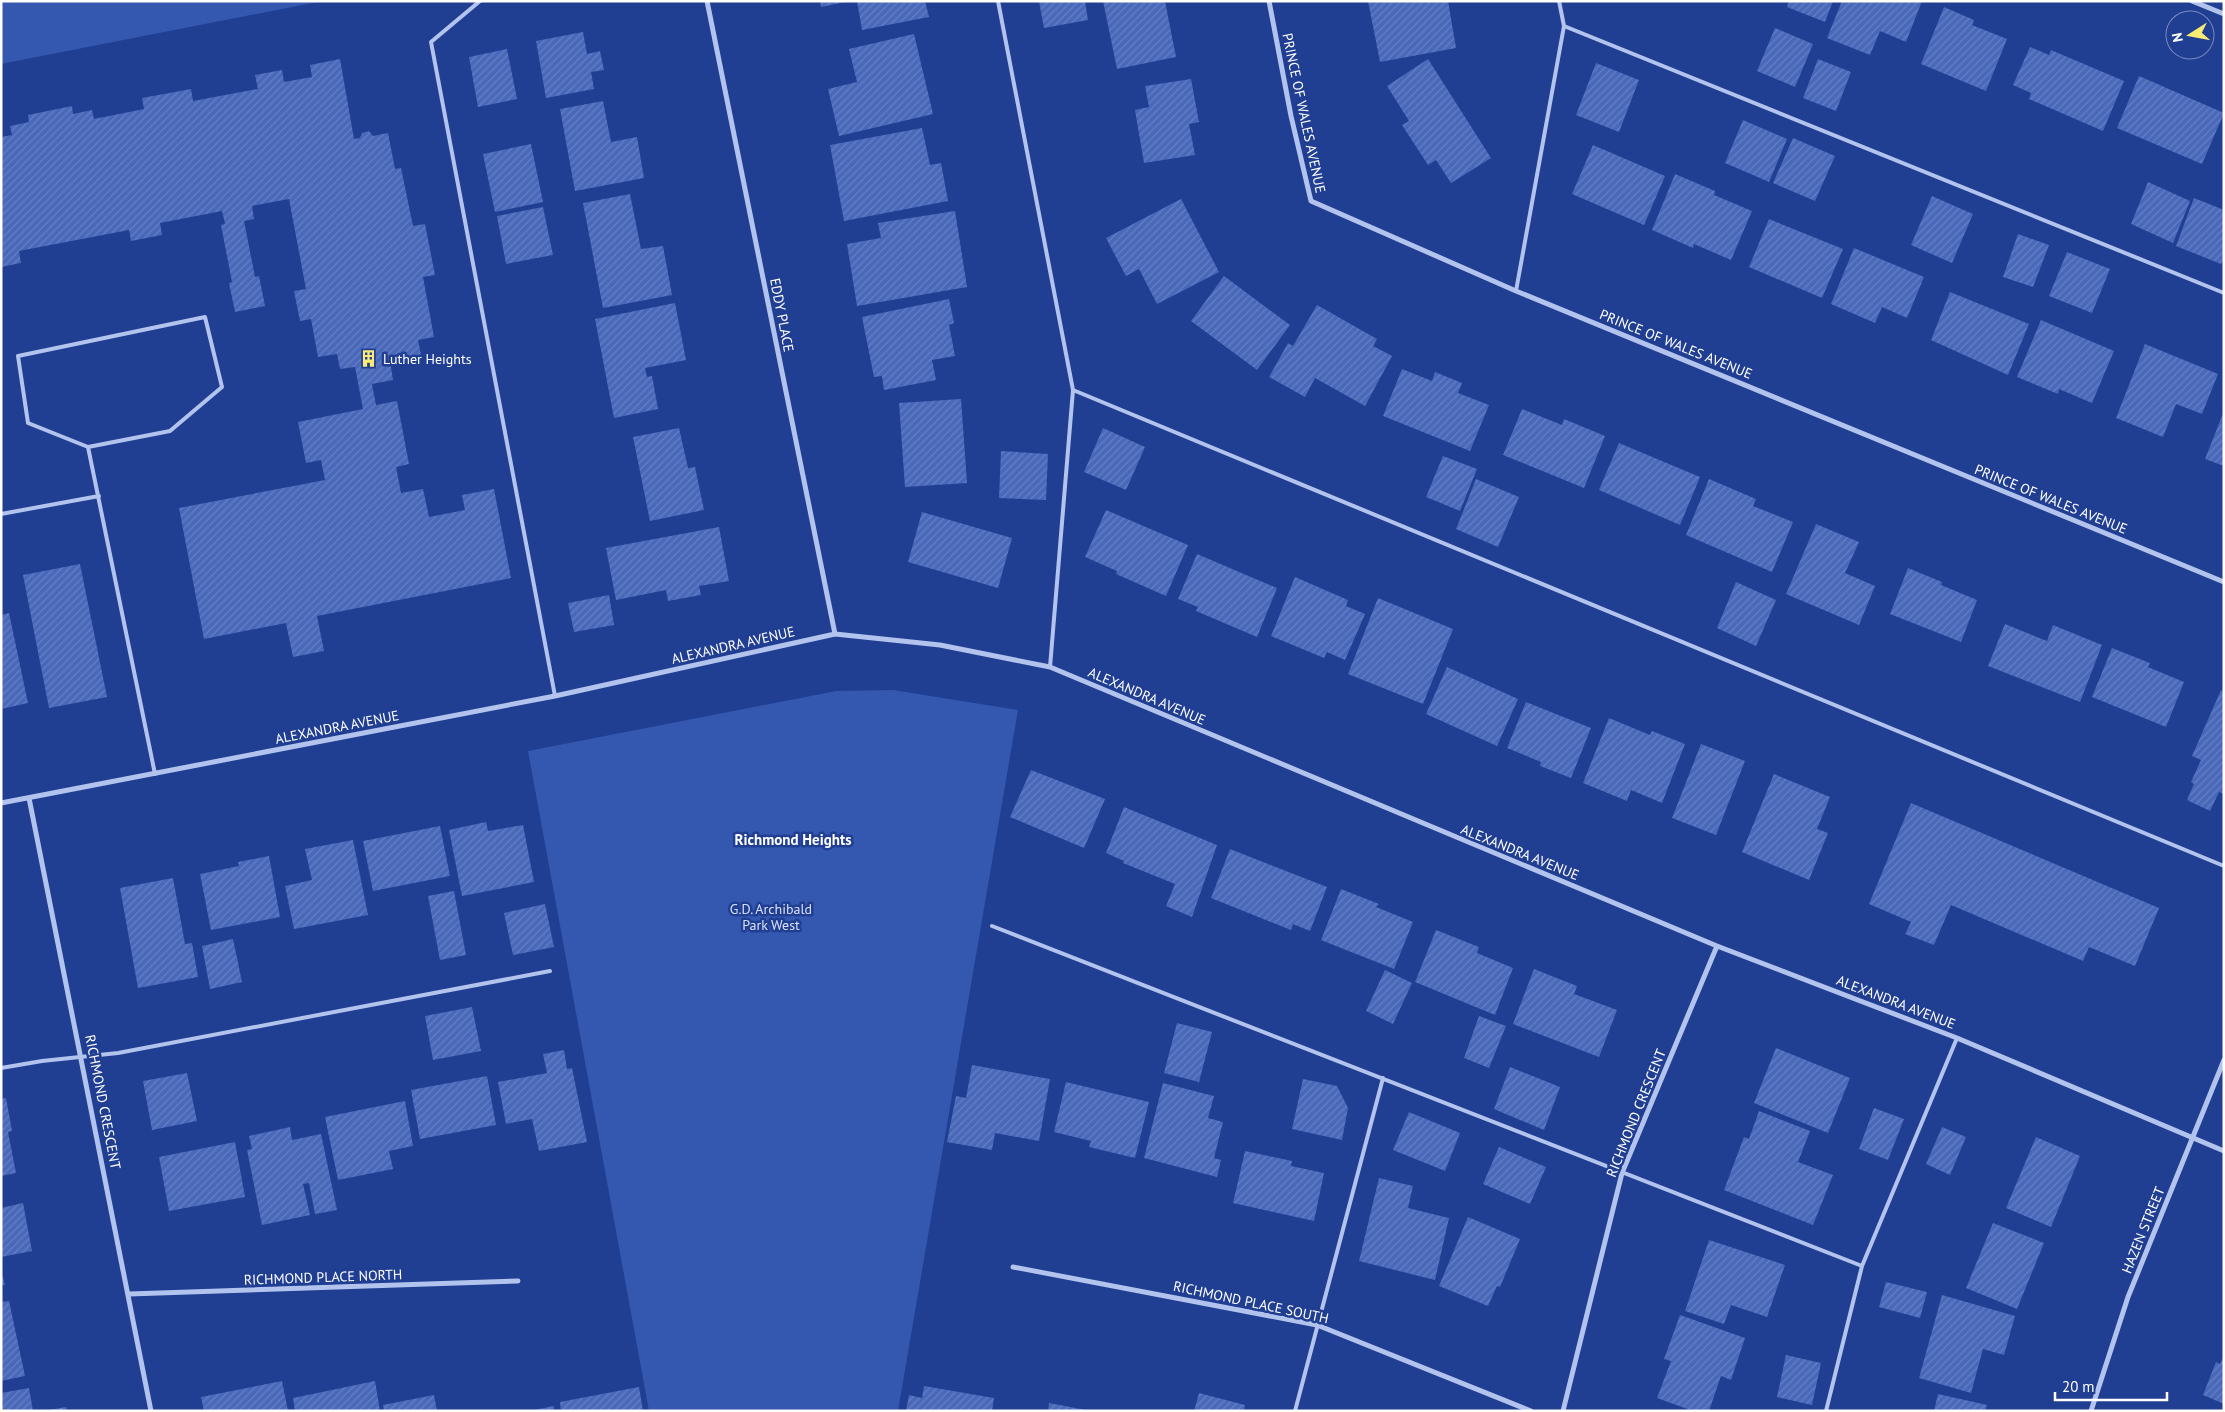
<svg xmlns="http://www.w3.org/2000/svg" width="2225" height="1412" viewBox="0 0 2225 1412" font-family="'PT Sans',sans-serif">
  <defs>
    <pattern id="building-hatch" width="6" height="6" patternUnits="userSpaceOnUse" patternTransform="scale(1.25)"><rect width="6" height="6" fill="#4968b9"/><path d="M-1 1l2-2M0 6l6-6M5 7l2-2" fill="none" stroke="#647fc4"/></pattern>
  </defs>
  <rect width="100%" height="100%" fill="#203e92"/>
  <!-- green -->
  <path fill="#3457b0" d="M1 1H323L1 64Z
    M893 690 1018 710 898 1411H649L528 751 836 691Z"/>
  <!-- building -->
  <path fill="url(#building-hatch)" d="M820 1H845V2L821 7Z
    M857 1H925L929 17 862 30Z
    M1039 1H1085L1088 20 1044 28Z
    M1103 1H1165L1176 57 1117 69Z
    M1368 1H1448L1456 48 1380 62Z
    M1789 1H1833L1825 22 1787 7Z
    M1842 1H1922L1906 42 1880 31 1870 55 1827 38Z
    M1944 7 1974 20 1972 25 2007 39 1986 91 1921 64Z
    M1775 28 1813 44 1795 87 1757 71Z
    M583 32 587 54 600 51 604 70 591 72 594 89 546 98 536 41Z
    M914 34 933 114 839 136 828 89 857 82 849 49Z
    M2030 47 2049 55 2051 50 2124 81 2103 131 2029 99 2031 93 2013 85Z
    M507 49 517 99 478 107 469 57Z
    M340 59 354 139 360 138 362 133 369 131 373 136 388 133 395 169 401 168 413 226 425 224 435 275 423 277 434 337 418 340 421 355 390 361 393 380 372 384 376 405 397 401 409 464 396 467 401 493 423 489 429 517 465 510 462 495 494 489 511 578 317 616 324 651 293 657 286 623 204 639 179 508 325 480 321 460 306 463 298 422 363 409 355 367 340 369 337 354 318 357 311 319 300 321 294 291 306 289 289 199 252 206 254 219 244 221 255 277 259 276 265 306 235 312 229 283 232 282 221 225 225 224 222 211 160 223 162 235 131 241 129 230 19 251 21 263 1 267V137L12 135 10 126 29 122 28 115 72 106 73 114 92 110 94 119 144 109 142 98 191 89 193 101 258 89 255 75 282 70 284 82 312 77 310 65Z
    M1428 59 1491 158 1451 183 1436 160 1428 165 1402 125 1409 121 1387 86Z
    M1818 59 1851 72 1836 111 1803 98Z
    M1596 63 1639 80 1619 132 1576 115Z
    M2139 76 2224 113 2202 164 2117 128Z
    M1191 79 1199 122 1189 124 1195 155 1144 163 1135 110 1149 107 1145 86Z
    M603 101 611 142 637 137 644 178 575 191 560 109Z
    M1743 120 1787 139 1769 182 1725 163Z
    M922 128 930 165 941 163 948 201 844 221 830 145Z
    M1793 138 1835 156 1815 201 1773 183Z
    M531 144 543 202 495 212 483 154Z
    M1593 145 1665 176 1644 225 1572 194Z
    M1675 174 1715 191 1714 195 1752 211 1731 260 1694 244 1693 248 1652 230Z
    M2148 182 2190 201 2173 243 2131 224Z
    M630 194 641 249 663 246 672 295 603 308 583 203Z
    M1932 196 1973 214 1952 263 1911 245Z
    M2194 198 2224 210V257L2221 264 2176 246Z
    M1181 199 1219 272 1157 304 1139 269 1126 276 1106 238Z
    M543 207 553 255 506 264 497 216Z
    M955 211 967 287 857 306 847 244 881 238 878 223Z
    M1769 219 1843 249 1822 298 1749 267Z
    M2018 234 2049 245 2033 287 2003 277Z
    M1854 248 1924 277 1907 318 1882 307 1875 323 1831 304Z
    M2067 252 2110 269 2092 313 2049 296Z
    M1224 276 1290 325 1257 370 1191 321Z
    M1950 292 2029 324 2008 375 1931 340Z
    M949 299 954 323 949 325 955 356 932 360 936 380 884 390 882 376 874 377 862 317Z
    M675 303 686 360 645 368 647 377 652 376 658 409 614 418 595 319Z
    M1317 305 1377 339 1373 346 1392 356 1365 406 1315 378 1305 397 1269 377 1288 343 1293 346Z
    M2041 320 2114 351 2092 403 2059 389 2058 394 2017 377Z
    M2145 344 2218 374 2202 414 2176 404 2163 437 2116 418Z
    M1402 369 1432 381 1435 372 1462 383 1458 393 1489 405 1470 451 1383 416Z
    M961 399 967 483 905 487 899 403Z
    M1522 409 1562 425 1564 419 1605 436 1584 488 1503 455Z
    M2224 411V466L2205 459Z
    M679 428 688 468 695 467 704 510 650 521 633 437Z
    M1103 428 1145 447 1126 490 1084 472Z
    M1619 443 1700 477 1680 525 1599 490Z
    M1001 451 1048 454 1046 500 999 498Z
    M1443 456 1477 469 1460 511 1426 497Z
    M1476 479 1519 497 1498 547 1456 529Z
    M1709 479 1756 499 1753 506 1793 522 1772 572 1686 535Z
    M1106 510 1188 545 1166 596 1116 574 1117 571 1085 557Z
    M922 512 1012 538 998 588 908 562Z
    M1816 524 1859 542 1845 573 1875 586 1859 625 1786 594Z
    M719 527 729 581 699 586 701 595 668 601 666 590 616 600 606 548Z
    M1197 554 1277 588 1257 637 1196 611 1198 607 1178 599Z
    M80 564 107 697 49 708 23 575Z
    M1908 568 1942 582 1941 585 1977 600 1961 642 1890 614Z
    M1295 577 1348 600 1346 606 1365 614 1345 660 1327 652 1324 658 1271 636Z
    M1736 582 1776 600 1756 646 1717 628Z
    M609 595 614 625 574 632 568 603Z
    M1378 598 1453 629 1423 704 1348 674Z
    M9 613 28 703 1 709V615Z
    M2005 624 2047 641 2053 625 2102 645 2080 702 1988 666Z
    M2112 648 2150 663 2148 667 2184 682 2166 727 2092 697Z
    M1447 667 1518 699 1497 746 1426 714Z
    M2221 690 2224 692V794L2219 792 2210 811 2187 800 2194 784 2191 782 2201 760 2192 756Z
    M1526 702 1591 728 1571 778 1540 766 1541 762 1507 748Z
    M1609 718 1650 735 1652 731 1685 744 1662 803 1631 790 1627 801 1583 783Z
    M1701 744 1745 761 1716 835 1672 818Z
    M1031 770 1105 799 1084 848 1010 817Z
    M1774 774 1830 797 1817 829 1828 833 1809 880 1742 852Z
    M1911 803 2159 908 2135 966 2089 947 2083 961 1951 905 1934 945 1905 934 1911 922 1869 904Z
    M1124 807 1217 845 1192 917 1166 906 1175 884 1123 863 1124 861 1106 853Z
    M486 822 488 831 523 825 534 882 462 896 449 830Z
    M440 826 450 876 373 891 363 841Z
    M353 840 368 915 294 929 285 886 312 880 305 849Z
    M1230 849 1327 887 1310 931 1293 924 1291 930 1211 898Z
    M269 856 280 917 211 930 200 874 239 866 238 862Z
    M173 878 185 944 192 943 198 977 138 988 120 888Z
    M1341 889 1379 904 1376 907 1413 922 1394 969 1321 940Z
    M454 891 466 955 440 960 428 896Z
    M545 904 554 947 513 955 504 913Z
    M1436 930 1479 947 1477 953 1513 968 1495 1015 1415 982Z
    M233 939 242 982 210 989 202 946Z
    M1534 969 1577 986 1574 994 1617 1010 1599 1057 1513 1024Z
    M1385 970 1412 983 1393 1024 1366 1011Z
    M472 1007 481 1051 433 1060 425 1016Z
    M1479 1016 1506 1026 1489 1068 1464 1058Z
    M1177 1023 1212 1032 1199 1082 1164 1073Z
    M1776 1048 1850 1078 1828 1133 1754 1103Z
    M564 1050 567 1069 572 1068 587 1142 539 1151 532 1119 506 1124 498 1082 547 1073 543 1054Z
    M972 1065 1050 1079 1039 1141 995 1133 992 1150 947 1142 956 1096 966 1098Z
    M1510 1067 1560 1087 1544 1130 1494 1109Z
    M187 1073 197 1121 152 1130 143 1081Z
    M487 1076 496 1125 420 1139 411 1090Z
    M1303 1079 1337 1086 1348 1108 1342 1140 1292 1129Z
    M1066 1082 1149 1102 1135 1158 1089 1147 1091 1141 1054 1132Z
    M1163 1083 1214 1096 1208 1118 1223 1122 1214 1158 1221 1160 1217 1177 1144 1158Z
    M6 1098 12 1131 8 1132 16 1173 1 1176V1099Z
    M405 1101 413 1146 389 1151 393 1169 338 1180 325 1117Z
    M1874 1108 1904 1119 1888 1160 1859 1149Z
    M1759 1111 1810 1131 1798 1162 1833 1175 1813 1225 1724 1190 1744 1137 1749 1139Z
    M1409 1112 1460 1133 1445 1171 1393 1150Z
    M290 1127 292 1140 321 1134 337 1210 315 1214 309 1183 303 1184 310 1215 262 1225 247 1150 252 1149 249 1136Z
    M1942 1127 1966 1137 1950 1175 1926 1164Z
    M2036 1137 2080 1156 2051 1227 2006 1208Z
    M235 1142 245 1197 169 1211 159 1157Z
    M1499 1147 1546 1167 1530 1204 1483 1184Z
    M1245 1151 1292 1161 1291 1166 1324 1173 1314 1221 1233 1203Z
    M1379 1178 1413 1186 1408 1208 1449 1218 1435 1280 1359 1261Z
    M23 1203 32 1251 1 1257V1208Z
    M1468 1217 1520 1239 1500 1287 1497 1286 1488 1306 1439 1286Z
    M1993 1223 2044 1243 2017 1309 1966 1288Z
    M1709 1240 1785 1265 1767 1317 1731 1305 1724 1324 1685 1311Z
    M1 1271 5 1285H1Z
    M1886 1282 1927 1292 1920 1318 1879 1307Z
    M1942 1295 2015 1316 2004 1355 1983 1349 1971 1393 1919 1378Z
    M9 1301 25 1376 1 1381V1302Z
    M1680 1315 1745 1338 1731 1380 1721 1376 1709 1411H1693L1657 1398 1671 1361 1664 1359Z
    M1786 1355 1821 1363 1812 1405 1777 1397Z
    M2224 1355V1404L2203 1395 2216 1362 2220 1364Z
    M282 1381 288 1411H204L201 1397Z
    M375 1381 380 1411H295L293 1398Z
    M924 1386 994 1398 992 1411H906L909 1395 922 1398Z
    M639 1387 643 1411H561L560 1402Z
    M29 1388 33 1411H1V1393Z
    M1199 1393 1245 1405 1244 1411H1194Z
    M1938 1394 1987 1405 1985 1411H1934Z
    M434 1395 437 1411H384L383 1405Z
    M1049 1403 1086 1410V1411H1048Z
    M554 1406V1411H534V1410Z
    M66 1407 67 1411H49V1410Z"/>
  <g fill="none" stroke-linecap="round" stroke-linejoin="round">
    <!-- lane -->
    <path stroke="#b2c3ed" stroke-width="4" d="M480 1 431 42 555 696
      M998 1 1073 390 1050 667
      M1564 26 2224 293
      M1516 291 1564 26 1559 1
      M1073 390 2224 866
      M88 447 28 423 18 356 205 317 222 387 170 431 88 447 155 774
      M1 514 99 496
      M992 926 1862 1266
      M1 1068 42 1061 118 1053 550 971
      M1295 1411 1383 1078
      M1826 1411 1862 1266 1957 1038"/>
    <!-- street -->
    <path stroke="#b2c3ed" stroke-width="5" d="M707 1 835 634
      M1269 1 1291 116 1311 201 1516 291 2224 582
      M2192 1 2224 14
      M29 798 151 1411
      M1 803 555 696 835 634 940 645 1050 667 1717 946 1957 1038 2224 1151
      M1013 1267 1317 1325 1531 1411
      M129 1294 518 1281
      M1563 1411 1622 1173 1717 946
      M2091 1411 2128 1297 2224 1060"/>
  </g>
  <!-- icons -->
  <defs>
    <symbol id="building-bare" viewBox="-9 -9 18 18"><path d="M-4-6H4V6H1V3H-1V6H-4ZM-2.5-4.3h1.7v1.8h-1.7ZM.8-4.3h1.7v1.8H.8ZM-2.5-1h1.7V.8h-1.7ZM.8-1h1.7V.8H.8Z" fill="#faeb74" stroke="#203e92" stroke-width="2.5" paint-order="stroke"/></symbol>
  </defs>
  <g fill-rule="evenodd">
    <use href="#building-bare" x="356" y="346" width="25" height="25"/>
  </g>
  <g text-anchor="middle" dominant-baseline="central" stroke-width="5" stroke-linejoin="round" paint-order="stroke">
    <!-- street labels -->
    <g font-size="14" fill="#fff" stroke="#203e92">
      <text transform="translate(1304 113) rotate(78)">PRINCE OF WALES AVENUE</text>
      <text transform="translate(782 315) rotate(79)">EDDY PLACE</text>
      <text transform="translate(1676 344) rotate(22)">PRINCE OF WALES AVENUE</text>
      <text transform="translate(2051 499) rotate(22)">PRINCE OF WALES AVENUE</text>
      <text transform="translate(733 645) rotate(-13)">ALEXANDRA AVENUE</text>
      <text transform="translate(1147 696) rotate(23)">ALEXANDRA AVENUE</text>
      <text transform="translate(337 727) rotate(-11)">ALEXANDRA AVENUE</text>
      <text transform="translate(1520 852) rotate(22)">ALEXANDRA AVENUE</text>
      <text transform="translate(1896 1002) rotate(21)">ALEXANDRA AVENUE</text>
      <text transform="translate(103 1102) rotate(79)">RICHMOND CRESCENT</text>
      <text transform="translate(1636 1113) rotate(-68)">RICHMOND CRESCENT</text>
      <text transform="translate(2143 1230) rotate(-68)">HAZEN STREET</text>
      <text transform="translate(323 1277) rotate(-2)">RICHMOND PLACE NORTH</text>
      <text transform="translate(1251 1302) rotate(12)">RICHMOND PLACE SOUTH</text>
    </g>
    <!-- poi labels -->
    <g font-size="14" fill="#fff" stroke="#203e92" text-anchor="start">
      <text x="383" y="359">Luther Heights</text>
    </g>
    <!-- park labels -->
    <g font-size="14" fill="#d8e1fa" stroke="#203e92">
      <text x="771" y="909">G.D. Archibald<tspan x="771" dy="16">Park West</tspan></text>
    </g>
    <!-- neighbourhood labels -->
    <g font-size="15" font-weight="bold" fill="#fff" stroke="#203e92">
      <text x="793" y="839">Richmond Heights</text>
    </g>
  </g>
  <!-- border -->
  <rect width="2225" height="1412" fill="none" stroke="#ffffff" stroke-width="5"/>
  <!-- north arrow -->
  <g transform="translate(2190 35) rotate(259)"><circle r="24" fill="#203e92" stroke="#798bbe"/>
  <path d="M0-4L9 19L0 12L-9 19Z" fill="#faeb74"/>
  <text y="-8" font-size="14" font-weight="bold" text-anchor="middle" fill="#ffffff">N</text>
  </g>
  <!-- scale -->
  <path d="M2055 1392v8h112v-8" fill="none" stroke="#ffffff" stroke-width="2.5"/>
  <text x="2062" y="1392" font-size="15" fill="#ffffff" stroke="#203e92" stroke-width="4" paint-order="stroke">20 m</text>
</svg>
